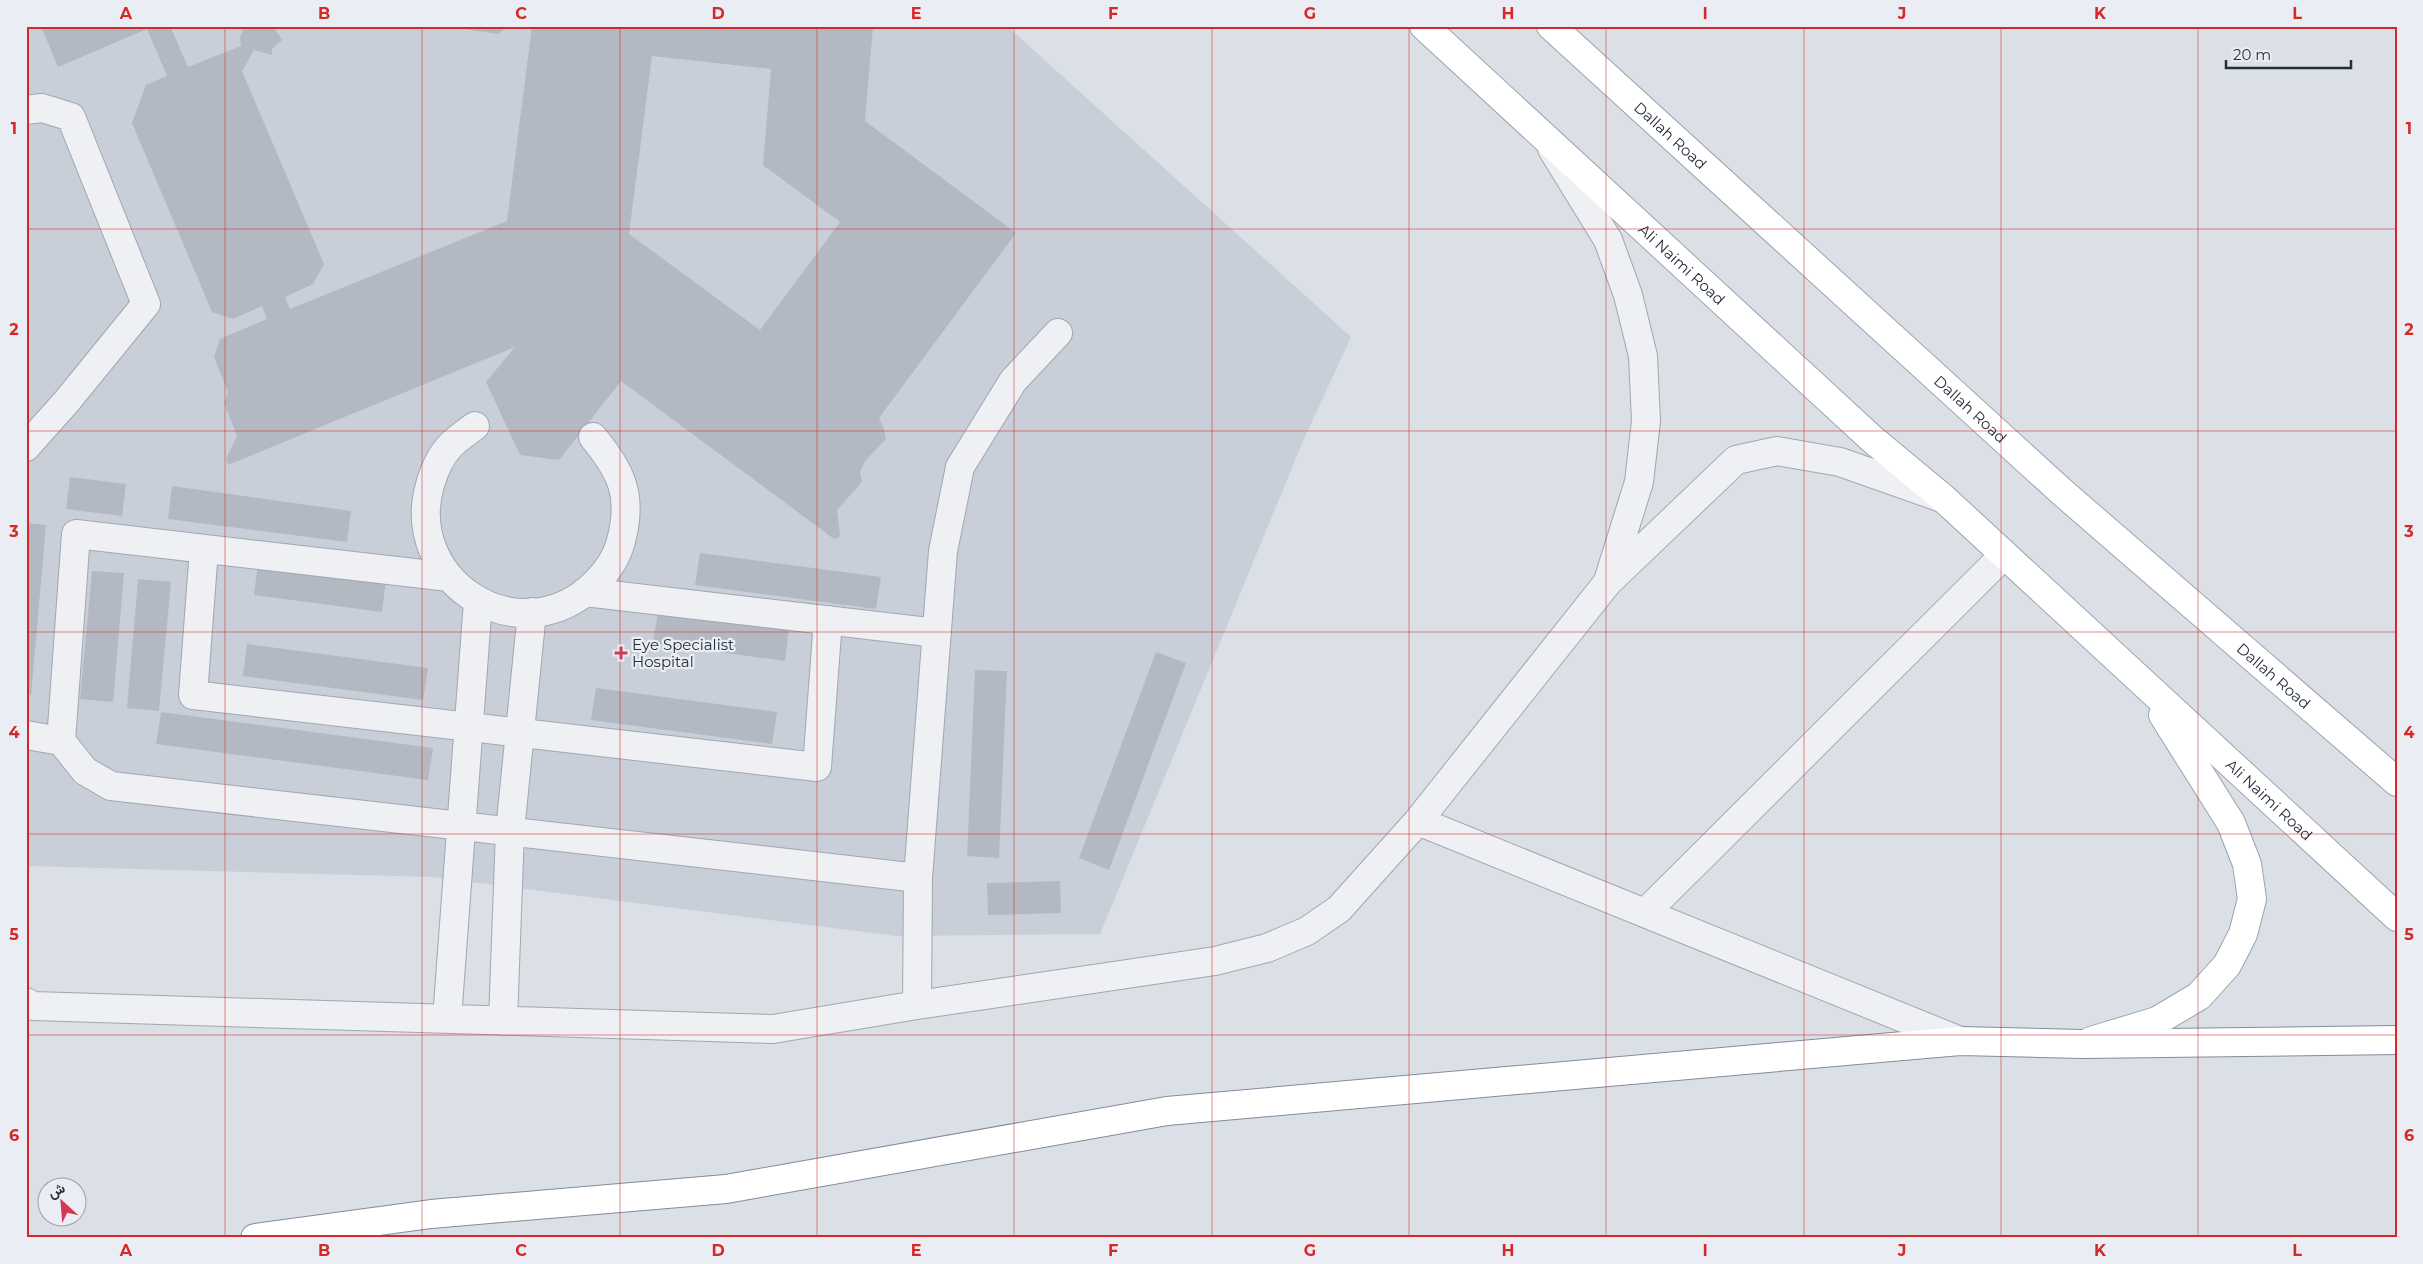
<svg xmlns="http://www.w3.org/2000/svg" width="2423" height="1264" viewBox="0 0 2423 1264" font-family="Montserrat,Vazirmatn,sans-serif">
  <rect width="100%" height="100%" fill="#dbdfe6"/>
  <!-- built -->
  <path fill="#c9cfd8" d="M26 26H1007L1351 337 1303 441 1100 934 896 936 432 877 26 866Z"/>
  <!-- building -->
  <path fill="#b2b9c3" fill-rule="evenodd" d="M41 26H170L188 67 241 46 240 37 245 26H273L282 40 272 49V55L254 50 242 71 324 264 313 284 285 297 290 309 507 221 532 26H873L865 121 1016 233 879 418 884 429 886 439 865 461 860 472 862 482 837 510 840 535 838 538 834 539 621 381 559 460 520 455 486 382 515 347 228 465 226 459 237 436 224 403 228 392 214 357 220 339 267 319 262 306 233 319 212 312 132 123 146 85 167 76 147 29 58 67ZM652 56 771 69 763 165 840 222 760 330 629 234Z
    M442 26H507L499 34Z
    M70 477 126 484 122 516 66 509Z
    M172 486 351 511 347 542 168 519Z
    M26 523 46 525 31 695 26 694Z
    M700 553 881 577 876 609 695 585Z
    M258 563 386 580 382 612 254 595Z
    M92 571 124 573 113 702 80 699Z
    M138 579 171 582 159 711 127 708Z
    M658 612 789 629 785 661 653 643Z
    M247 644 428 668 423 700 243 676Z
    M1156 652 1186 663 1109 870 1079 858Z
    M975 670 1007 671 999 858 967 856Z
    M596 688 777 712 772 744 591 720Z
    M161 712 433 748 428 780 156 744Z
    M1060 881 1061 913 988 915 987 883Z"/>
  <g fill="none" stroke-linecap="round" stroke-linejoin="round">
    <defs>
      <path id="minor" d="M26 110 42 108 71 117 146 304 67 401 26 447
        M1552 149 1608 240 1628 295 1643 356 1646 421 1639 482 1609 578
        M475 426C467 432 458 438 451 445 441 455 434 471 430 485 403 577 512 653 588 590 603 577 616 561 621 541 633 496 622 472 593 437
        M204 549 193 695 817 767 828 620
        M449 577 76 534 61 741 85 771 111 786 918 878
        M585 592 937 633
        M26 735 61 741
        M1418 821 1960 1041
        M1645 913 2004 555
        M26 1002 33 1006 773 1029 917 1005 1215 961 1267 948 1307 931 1339 909 1418 821 1608 582 1736 460 1777 451 1840 462 1942 498
        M917 1005 918 878 943 551 960 467 1013 381 1058 333
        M447 1019 478 601
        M503 1021 510 831 532 612"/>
      <g id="major">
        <path id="s1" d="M1424 26 1872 439 1943 498 2397 917"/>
        <path id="s2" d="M1551 26 2062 492 2397 782"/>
        <path d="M2091 1041 2157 1021 2199 996 2227 965 2243 934 2252 899 2247 864 2231 823 2163 715"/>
      </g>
      <path id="highway" d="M255 1238 431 1214 726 1189 1167 1111 1960 1041 2082 1044 2397 1040"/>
    </defs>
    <!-- minor casing -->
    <use href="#minor" stroke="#a1a6b0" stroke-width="30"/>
    <!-- major casing -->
    <use href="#major" stroke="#9aa4b2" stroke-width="30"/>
    <!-- highway casing -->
    <use href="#highway" stroke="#828d9d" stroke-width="30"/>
    <!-- minor -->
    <use href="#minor" stroke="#eef0f4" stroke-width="28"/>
    <!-- major -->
    <use href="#major" stroke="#fff" stroke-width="28"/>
    <!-- highway -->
    <use href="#highway" stroke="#fff" stroke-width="28"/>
  </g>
  <!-- grid -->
  <path fill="none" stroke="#d62828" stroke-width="1" stroke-opacity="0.55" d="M225 26V1238M422 26V1238M620 26V1238M817 26V1238M1014 26V1238M1212 26V1238M1409 26V1238M1606 26V1238M1804 26V1238M2001 26V1238M2198 26V1238M26 229H2397M26 431H2397M26 632H2397M26 834H2397M26 1035H2397"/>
  <!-- markers -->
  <path fill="#d23952" stroke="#eaeef4" stroke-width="2" d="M618.5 645.5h5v5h5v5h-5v5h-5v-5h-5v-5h5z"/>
  <g text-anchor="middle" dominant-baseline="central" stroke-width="4.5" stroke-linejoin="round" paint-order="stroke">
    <!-- street labels -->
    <g font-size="15" fill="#252e3c" stroke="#eaeef4">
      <text stroke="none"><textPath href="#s2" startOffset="162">Dallah Road</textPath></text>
      <text stroke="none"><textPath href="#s1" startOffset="351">Ali Naimi Road</textPath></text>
      <text stroke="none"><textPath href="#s2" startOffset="568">Dallah Road</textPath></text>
      <text stroke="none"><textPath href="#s2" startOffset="972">Dallah Road</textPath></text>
      <text stroke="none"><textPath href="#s1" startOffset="1146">Ali Naimi Road</textPath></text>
    </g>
    <!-- poi labels -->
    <g font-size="15" fill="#252e3c" stroke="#eaeef4" text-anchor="start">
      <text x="632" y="644">Eye Specialist<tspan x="632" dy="17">Hospital</tspan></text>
    </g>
  </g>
  <!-- border -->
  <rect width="2423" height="1264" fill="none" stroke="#eaeef4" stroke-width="55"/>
  <!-- north arrow -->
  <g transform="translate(62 1202) rotate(334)"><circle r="24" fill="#eaeef4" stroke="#9ba1aa"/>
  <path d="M0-4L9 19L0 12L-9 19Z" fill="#d23952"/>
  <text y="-8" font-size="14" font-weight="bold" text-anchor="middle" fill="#252e3c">ش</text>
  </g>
  <!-- scale -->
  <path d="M2226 60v8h125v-8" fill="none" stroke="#252e3c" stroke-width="2.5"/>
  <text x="2233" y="60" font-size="15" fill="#252e3c" stroke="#eaeef4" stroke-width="4" paint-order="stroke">20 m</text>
  <rect x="28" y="28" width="2368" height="1208" fill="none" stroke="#d62828" stroke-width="2"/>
  <g font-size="16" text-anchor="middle" font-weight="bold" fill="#d62828">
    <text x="126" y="19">A</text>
    <text x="324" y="19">B</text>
    <text x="521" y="19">C</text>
    <text x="718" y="19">D</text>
    <text x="916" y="19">E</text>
    <text x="1113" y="19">F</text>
    <text x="1310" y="19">G</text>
    <text x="1508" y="19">H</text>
    <text x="1705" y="19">I</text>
    <text x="1902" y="19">J</text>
    <text x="2100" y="19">K</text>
    <text x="2297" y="19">L</text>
    <text x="14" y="134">1</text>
    <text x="2409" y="134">1</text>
    <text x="14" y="335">2</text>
    <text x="2409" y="335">2</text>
    <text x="14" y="537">3</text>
    <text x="2409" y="537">3</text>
    <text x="14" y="738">4</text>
    <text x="2409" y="738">4</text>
    <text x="14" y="940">5</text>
    <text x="2409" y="940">5</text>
    <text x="14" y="1141">6</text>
    <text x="2409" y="1141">6</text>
    <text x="126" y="1256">A</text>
    <text x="324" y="1256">B</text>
    <text x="521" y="1256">C</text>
    <text x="718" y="1256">D</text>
    <text x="916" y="1256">E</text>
    <text x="1113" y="1256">F</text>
    <text x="1310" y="1256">G</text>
    <text x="1508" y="1256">H</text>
    <text x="1705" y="1256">I</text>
    <text x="1902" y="1256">J</text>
    <text x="2100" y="1256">K</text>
    <text x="2297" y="1256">L</text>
  </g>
</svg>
